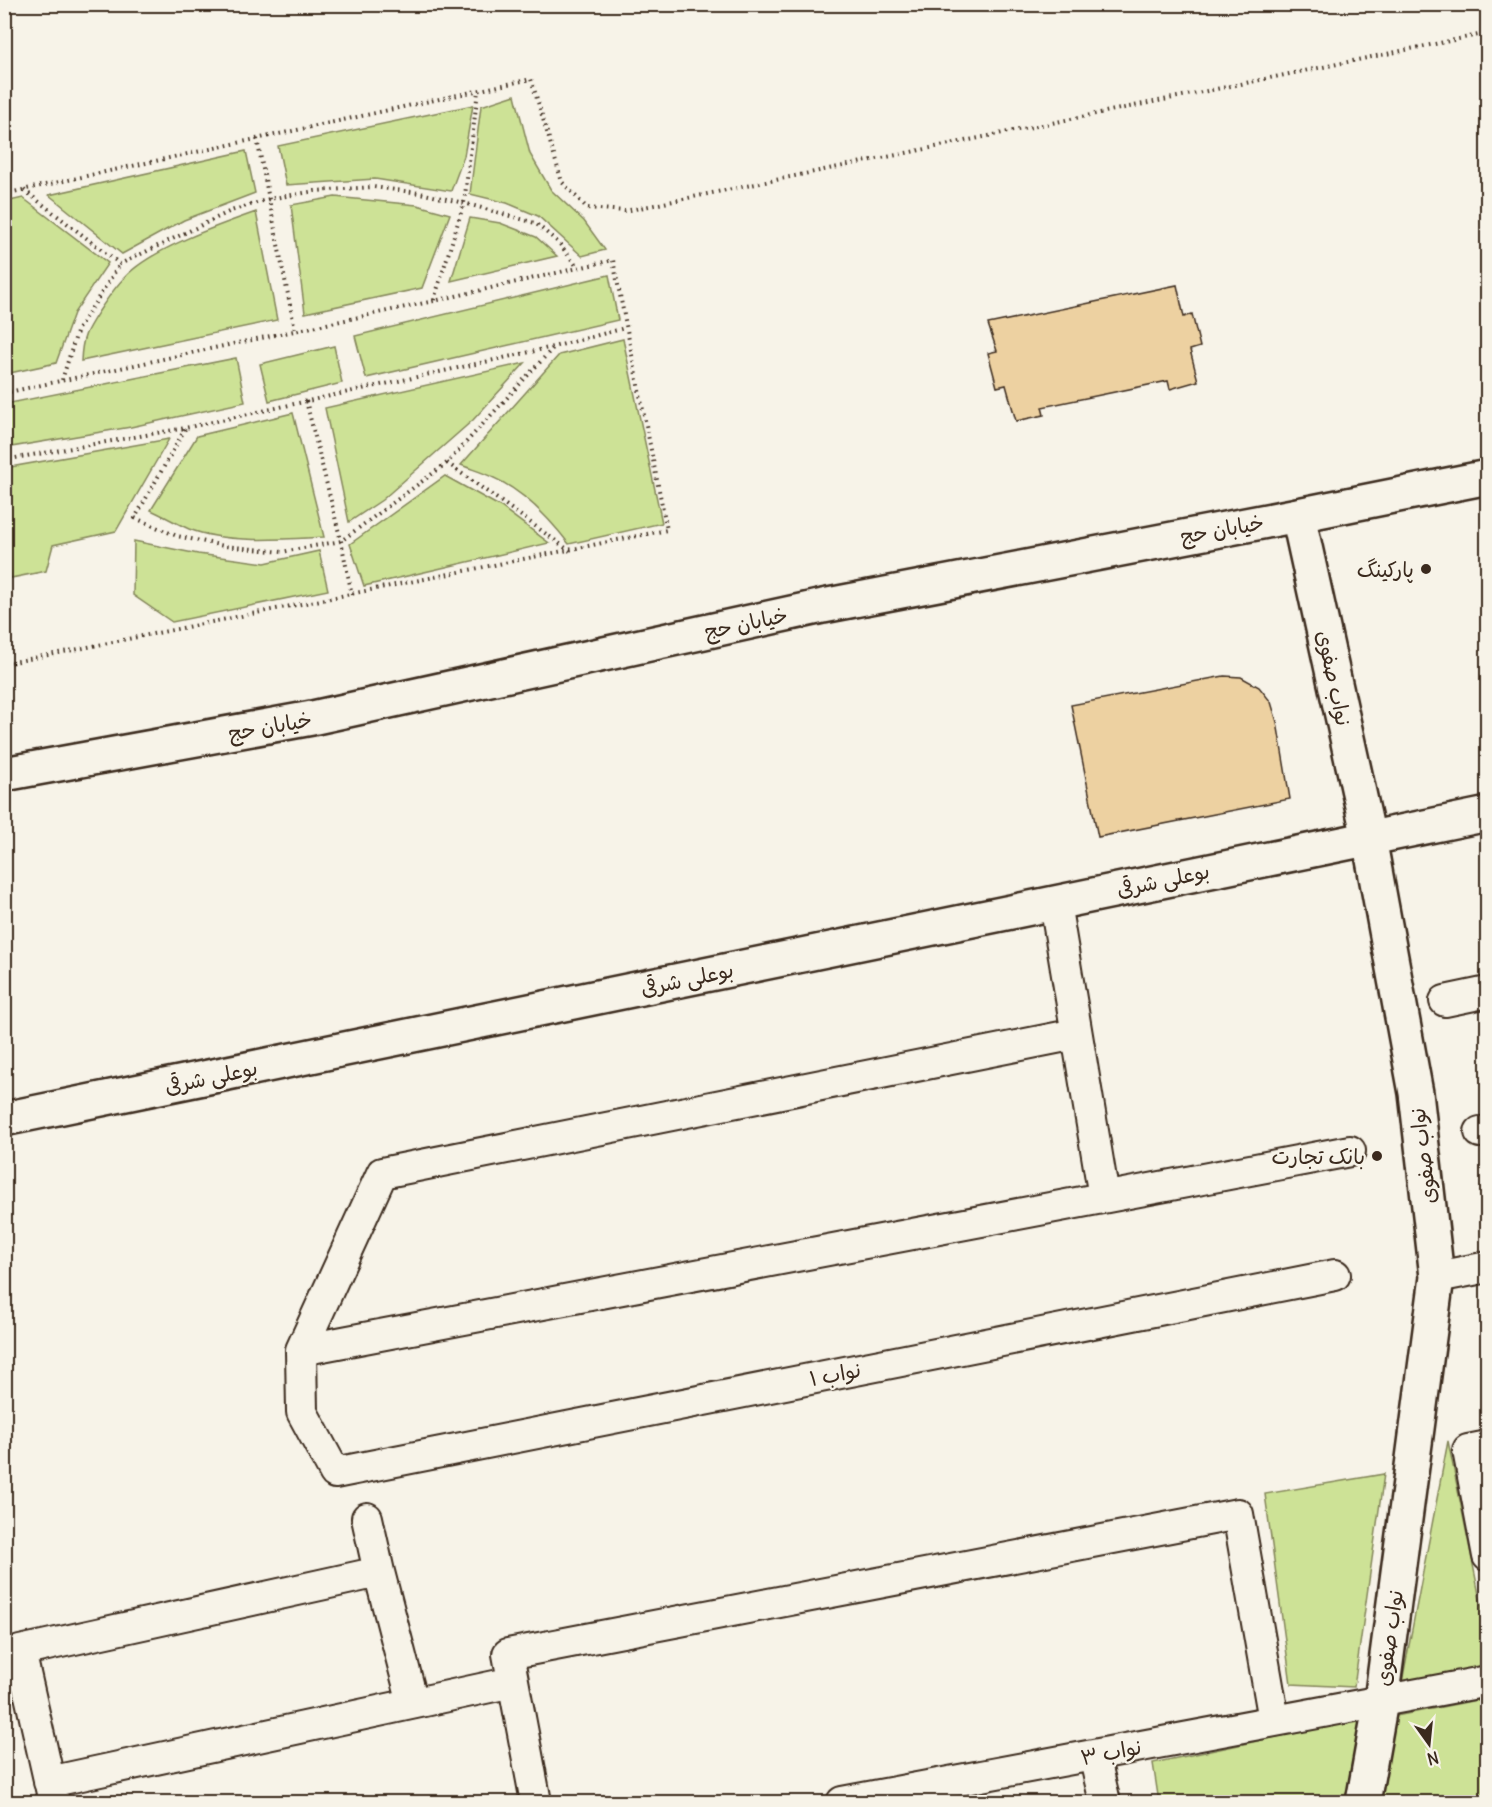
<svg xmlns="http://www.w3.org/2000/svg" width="1492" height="1807" viewBox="0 0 1492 1807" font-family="Delius,'Playpen Sans Arabic',sans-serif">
  <rect width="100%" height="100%" fill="#f7f3e8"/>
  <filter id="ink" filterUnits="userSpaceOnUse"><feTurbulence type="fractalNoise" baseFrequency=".0167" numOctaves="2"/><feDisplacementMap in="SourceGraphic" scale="12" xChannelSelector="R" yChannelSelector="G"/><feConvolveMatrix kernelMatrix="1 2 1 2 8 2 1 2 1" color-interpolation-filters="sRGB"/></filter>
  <g filter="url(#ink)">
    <!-- green -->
    <path fill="#cde296" stroke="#84865a" stroke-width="1.5" d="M515 95 530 154 551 190 584 221 605 250 582 256 538 216 507 203 470 194 481 106Z
      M473 105 464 156 451 191 375 179 286 185 278 146Z
      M246 151 255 193 184 220 122 254 49 195Z
      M335 197 417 205 450 214 422 288 305 313 291 205Z
      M23 198 108 263 74 313 56 363 5 374V202Z
      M256 212 277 320 81 361C82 337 86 331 99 311 107 299 115 287 125 277 151 249 219 225 256 212Z
      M470 218 500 223 536 237 557 256 451 281Z
      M609 275 618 320 366 378 355 336Z
      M623 339 662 523 569 544C549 518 522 490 492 477 482 472 471 469 461 465L559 355Z
      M334 346 342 383 269 401 260 364Z
      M236 358 245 402 131 427 5 448V404Z
      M525 363 473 420 382 500 349 522 325 408Z
      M293 413 324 537C284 539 227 544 189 529 176 523 164 516 151 510L197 436Z
      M169 439 116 531 53 545 46 571 11 578 5 553V468Z
      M445 476 501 507 549 543 364 586 350 544Z
      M134 541 198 554 265 563 319 551 328 590 172 622 133 595Z
      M1448 1441 1487 1634V1667L1402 1682Z
      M1384 1474 1354 1687 1291 1684 1265 1494Z
      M1487 1698V1802H1381L1396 1716Z
      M1362 1719 1347 1802H1159L1153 1763Z"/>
    <!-- building -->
    <path fill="#edd1a1" stroke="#3b2a1e" stroke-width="1.5" d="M1177 285 1184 317 1192 314 1200 347 1190 350 1198 381 1170 389 1168 381 1042 407 1044 415 1016 421 1006 385 997 387 988 353 997 351 988 324Z
      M1224 676 1241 677 1259 687 1271 702 1277 722 1290 799 1098 837 1071 705Z"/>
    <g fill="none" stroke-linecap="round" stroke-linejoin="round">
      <defs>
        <path id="minor" d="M1055 903 1104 1197
          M1445 1001 1488 992
          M1076 1034 382 1173 301 1350 302 1412 335 1473 1335 1275
          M1480 1132 1488 1131
          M1437 1277 1488 1267
          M301 1350 1350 1151
          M1488 1446 1468 1450 1488 1556
          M367 1518 379 1572
          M1094 1755 1105 1802
          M49 1782 513 1682
          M54 1802 20 1651 379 1572 413 1703
          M536 1802 508 1654 1238 1514 1274 1720
          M842 1802 1488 1681"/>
        <path id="tertiary" d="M1298 515 1369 838 1416 1093 1437 1277 1381 1701 1363 1802
          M4 1119 1488 814"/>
        <path id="secondary" d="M4 774 312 718 823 606 1298 515 1488 477"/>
      </defs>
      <!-- minor casing -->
      <use href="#minor" stroke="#3b2a1e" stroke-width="34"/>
      <!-- tertiary casing -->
      <use href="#tertiary" stroke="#3b2a1e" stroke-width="38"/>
      <!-- secondary casing -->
      <use href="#secondary" stroke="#3b2a1e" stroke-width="38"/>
      <!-- path -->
      <path stroke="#3b2a1e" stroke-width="4" stroke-dasharray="1.5 4.5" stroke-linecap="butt" d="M257 139 295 330
        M24 190 120 264 231 211 269 199 315 191 373 187 420 193 464 203 535 223 559 243 578 268
        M4 194 531 79 562 182 587 208 625 211 1488 33
        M434 300 464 203 478 91
        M62 380 78 329 120 264
        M4 393 434 301 613 260 667 530 4 664
        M306 401 341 541 352 595
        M185 429 135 518 177 536 224 546 282 552 341 541 447 463 553 348
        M4 460 185 428 553 347 625 328
        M447 463 570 551"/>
      <!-- minor -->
      <use href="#minor" stroke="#f7f3e8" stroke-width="30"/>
      <!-- tertiary -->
      <use href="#tertiary" stroke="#f7f3e8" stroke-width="33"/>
      <!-- secondary -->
      <use href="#secondary" stroke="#f7f3e8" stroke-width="33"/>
    </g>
  </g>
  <!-- markers -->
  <g fill="#3b2a1e" stroke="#f7f3e8" stroke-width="2">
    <circle cx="1426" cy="569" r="6"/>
    <circle cx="1377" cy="1156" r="6"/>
  </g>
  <g text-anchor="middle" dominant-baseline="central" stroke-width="4.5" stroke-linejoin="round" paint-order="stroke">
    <!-- street labels -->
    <g font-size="21" fill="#3b2a1e" stroke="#f7f3e8">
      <text transform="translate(1222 529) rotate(-10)">خیابان حج</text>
      <text transform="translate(746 623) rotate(-12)">خیابان حج</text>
      <text transform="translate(1334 678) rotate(78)">نواب صفوی</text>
      <text transform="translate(270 726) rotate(-10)">خیابان حج</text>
      <text transform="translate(1163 880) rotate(-12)">بوعلی شرقی</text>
      <text transform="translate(687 979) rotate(-12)">بوعلی شرقی</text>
      <text transform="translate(211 1077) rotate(-12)">بوعلی شرقی</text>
      <text transform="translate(1423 1156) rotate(-97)">نواب صفوی</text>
      <text transform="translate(835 1374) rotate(-11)">نواب ۱</text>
      <text transform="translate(1389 1638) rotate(-82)">نواب صفوی</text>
      <text transform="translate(1111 1752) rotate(-11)">نواب ۳</text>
    </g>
    <!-- poi labels -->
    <g font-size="21" fill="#3b2a1e" stroke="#f7f3e8" text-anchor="end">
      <text x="1414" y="569">پارکینگ</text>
      <text x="1365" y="1156">بانک تجارت</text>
    </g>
  </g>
  <!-- margin -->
  <rect width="1492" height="1807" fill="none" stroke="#f7f3e8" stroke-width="24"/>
  <rect x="12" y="12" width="1468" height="1783" fill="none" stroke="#3b2a1e" stroke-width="2" filter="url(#ink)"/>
  <!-- north arrow -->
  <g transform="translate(1429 1744) rotate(165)" stroke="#f7f3e8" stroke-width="4.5" paint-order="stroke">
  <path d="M0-4.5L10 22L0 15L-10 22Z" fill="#3b2a1e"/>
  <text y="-9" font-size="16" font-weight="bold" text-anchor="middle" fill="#3b2a1e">N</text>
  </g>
</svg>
